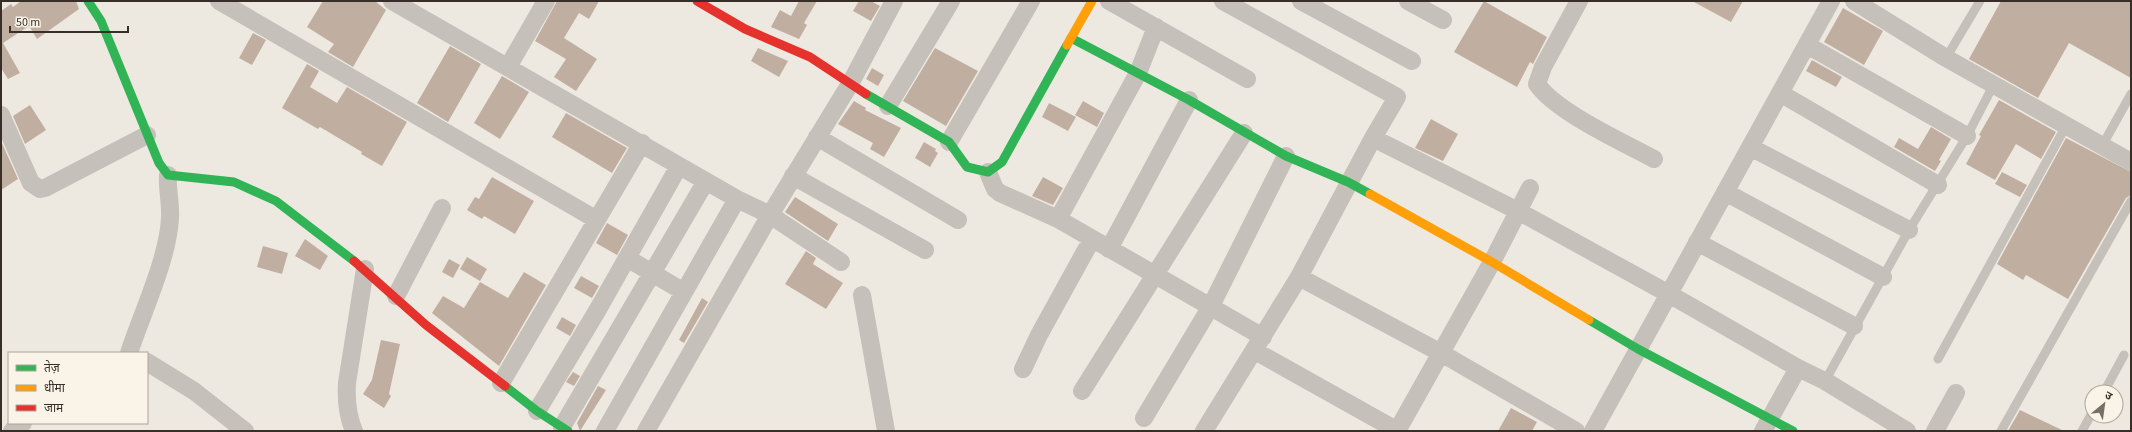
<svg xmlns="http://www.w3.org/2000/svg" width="2132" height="432" viewBox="0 0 2132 432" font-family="'Source Sans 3','Noto Sans Devanagari',sans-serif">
  <rect width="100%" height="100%" fill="#ede9e0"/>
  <!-- building -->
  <path fill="#c0afa1" d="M21 1H76L79 9 37 39 29 26 3 43 20 73 8 79 1 68V11L11 4 13 7Z
    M323 1H375L386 10 353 67 328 52 334 44 307 27Z
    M557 1H599L589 19 579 13 564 38 597 59 576 91 554 77 566 59 535 41Z
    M799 1H817L804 23 807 25 799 39 771 27 780 10 791 16Z
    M859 1H871L880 6 871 21 853 11Z
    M1484 1 1547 37 1533 64 1530 62 1517 87 1454 52Z
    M1692 1H1743L1731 22Z
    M2001 1H2131V78L2069 43 2038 98 1969 59Z
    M1843 8 1883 31 1864 65 1824 42Z
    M253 33 266 40 252 65 239 58Z
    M450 46 481 64 448 122 417 103Z
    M758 48 788 61 779 77 751 61Z
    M935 48 978 71 946 126 903 101Z
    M1812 60 1842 77 1836 87 1806 71Z
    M307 64 319 71 310 87 337 103 347 87 407 122 382 166 361 154 362 152 320 127 318 129 282 108Z
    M872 68 884 75 878 86 866 79Z
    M502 76 529 92 500 139 474 123Z
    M1999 100 2056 132 2041 159 2016 144 1995 180 1966 164 1981 136 1979 135Z
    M854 101 866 108 865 110 901 128 884 157 870 149 873 143 838 124Z
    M1083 101 1104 113 1097 127 1075 115Z
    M1049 103 1076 117 1068 131 1042 117Z
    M30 105 46 130 25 144 13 116Z
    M566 113 627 148 612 173 552 137Z
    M1431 119 1458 134 1443 161 1415 148Z
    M1931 127 1951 139 1939 160 1941 161 1935 171 1894 147 1899 138 1918 149Z
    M2066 138 2131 172V195L2126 198 2068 299 2026 275 2023 280 1997 264Z
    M1 141 18 179 1 190Z
    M924 142 936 149 935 151 938 153 930 167 915 158Z
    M2002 172 2027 185 2020 197 1995 184Z
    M492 177 534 201 515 234 484 216 482 219 467 210 475 197 479 199Z
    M1043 177 1063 188 1053 205 1032 196Z
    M795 197 838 224 828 241 785 212Z
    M607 223 628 235 617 255 596 243Z
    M305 239 328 256 320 270 295 256Z
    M263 246 288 253 282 274 257 267Z
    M806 251 816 258 813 264 843 283 826 309 785 284Z
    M467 257 487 269 480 281 460 269Z
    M449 259 460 265 453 278 442 272Z
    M524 272 546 285 499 366 432 313 443 296 464 308 480 282 508 298Z
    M581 276 599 286 592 298 574 288Z
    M702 298 708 302 684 343 679 340Z
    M562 317 576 325 570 336 556 328Z
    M381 340 400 344 389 394 391 396 384 408 363 394 372 380Z
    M573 372 580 376 574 386 566 382Z
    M598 386 606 390 580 431 577 423Z
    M1511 408 1537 422 1532 431H1498Z
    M2020 410 2064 431H2008Z"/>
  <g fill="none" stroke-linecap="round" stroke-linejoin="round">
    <!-- lane -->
    <path stroke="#c5c0b9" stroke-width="9" d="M1946 58 1980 1
      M2102 146 2131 94
      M1938 359 2066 126
      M1825 381 1909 230 1967 136 1994 84
      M2104 392 2124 355
      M2001 431 2131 201
      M2082 431 2092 413"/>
    <!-- street -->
    <path stroke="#c5c0b9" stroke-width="18" d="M219 1 597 220
      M392 1 737 199 770 215 841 262
      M1109 1 1247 79
      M1301 1 1412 61
      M1408 1 1443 20
      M1579 1 1543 67 1537 84C1556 112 1623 142 1654 159
      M1854 1 1946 58 2131 162
      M1807 45 1967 136
      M508 67 546 1
      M1780 93 1938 185
      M888 106 951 1
      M1 115 31 183 40 189 45 188 147 135
      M817 137 958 220
      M1373 138 1518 211 1669 294 1798 368 1825 381 1907 431
      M949 142 1031 1
      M1750 147 1909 230
      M988 172 995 189 1000 193 1058 219 1263 337
      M793 176 925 250
      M1725 192 1883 277
      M1058 219 1138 73 1156 27
      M1697 242 1854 326
      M1109 249 1189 100
      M627 258 684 292
      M1299 277 1441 353 1576 431
      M862 295 886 431
      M396 296 442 208
      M1255 351 1398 431
      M129 353C142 313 168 259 170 218 171 204 167 190 168 175
      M147 362 194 391 245 431
      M1023 369 1039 335 1092 239
      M501 383 642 143
      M1082 391 1244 133
      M537 411 597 311 679 166
      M1144 418 1211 306 1286 156
      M562 427 706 181
      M12 431 23 423
      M354 431C347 415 346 400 347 383L365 269
      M605 431 737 199
      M646 431 770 215 850 84 894 1
      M1204 431 1299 277 1373 138 1397 97 1223 1
      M1397 431 1492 262 1530 188
      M1593 431 1831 1
      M1763 431 1798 368
      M1935 431 1956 393"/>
    <!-- fast -->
    <path stroke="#30b455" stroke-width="9" d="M88 1 101 21 159 163 168 175 234 182 276 201 354 261
      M1071 38 1189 100 1286 156 1348 182 1370 194
      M866 94 949 142 967 167 988 172 1002 162 1067 45
      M1589 320 1638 349 1793 431
      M505 386 537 411 568 431"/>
    <!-- slow -->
    <path stroke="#ff9f0a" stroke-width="9" d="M1067 45 1092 1
      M1370 194 1492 262 1589 320"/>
    <!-- jam -->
    <path stroke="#e5322d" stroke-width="9" d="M697 1 745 29 810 57 866 94
      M354 261 426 325 505 386"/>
  </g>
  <!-- border -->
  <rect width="2132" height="432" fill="none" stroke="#362e27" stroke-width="4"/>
  <!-- legend -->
  <rect x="8" y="352" width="140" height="72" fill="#faf3e7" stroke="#aca49a"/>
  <rect x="16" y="365" width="20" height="6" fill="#30b455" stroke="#aca49a"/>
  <text x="44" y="372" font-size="12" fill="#362e27">तेज़</text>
  <rect x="16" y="385" width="20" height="6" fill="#ff9f0a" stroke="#aca49a"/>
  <text x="44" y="392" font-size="12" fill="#362e27">धीमा</text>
  <rect x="16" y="405" width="20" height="6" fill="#e5322d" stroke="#aca49a"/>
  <text x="44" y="412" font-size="12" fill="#362e27">जाम</text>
  <!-- north arrow -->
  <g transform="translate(2104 404) rotate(29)"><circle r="19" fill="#faf3e7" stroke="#aca49a"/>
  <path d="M0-3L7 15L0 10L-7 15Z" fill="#766f68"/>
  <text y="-6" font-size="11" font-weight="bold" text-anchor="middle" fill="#362e27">उ</text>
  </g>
  <!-- scale -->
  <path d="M10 26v6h118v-6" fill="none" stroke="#362e27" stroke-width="2"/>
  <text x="16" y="26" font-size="12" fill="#362e27" stroke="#faf3e7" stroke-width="3" paint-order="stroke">50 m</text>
</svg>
